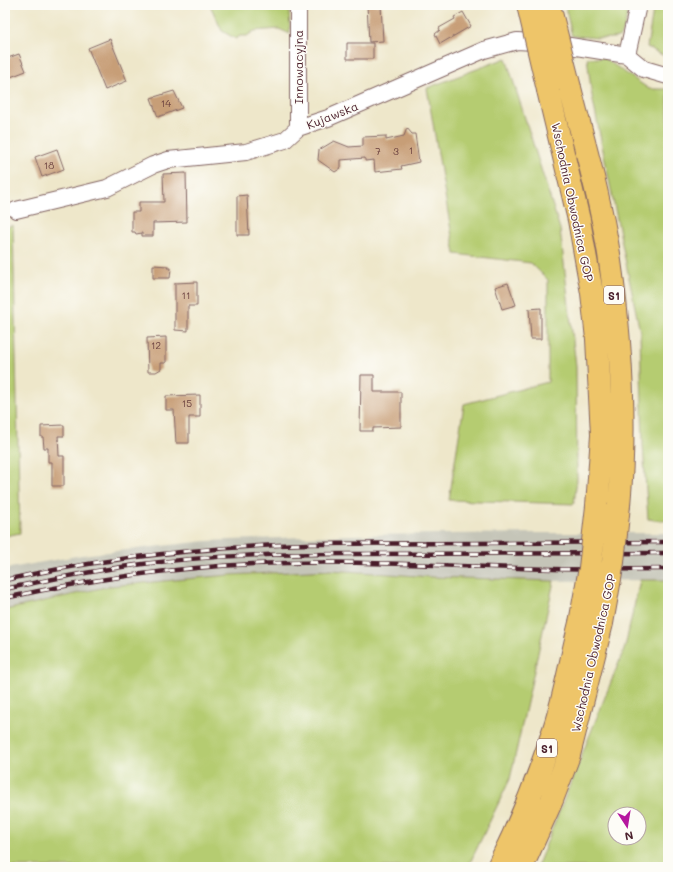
<svg xmlns="http://www.w3.org/2000/svg" width="673" height="872" viewBox="0 0 673 872" font-family="Mali,sans-serif">
  <rect width="100%" height="100%" fill="#fdfcf7"/>
  <filter id="ink" filterUnits="userSpaceOnUse"><feTurbulence type="fractalNoise" baseFrequency=".025" numOctaves="2"/><feDisplacementMap in="SourceGraphic" scale="8" xChannelSelector="R" yChannelSelector="G"/><feConvolveMatrix kernelMatrix="1 2 1 2 8 2 1 2 1" color-interpolation-filters="sRGB"/></filter>
  <filter id="wash" filterUnits="userSpaceOnUse"><feTurbulence type="fractalNoise" baseFrequency=".012" numOctaves="4" result="noise"/><feDisplacementMap in="SourceGraphic" scale="16" xChannelSelector="R" yChannelSelector="G"/><feGaussianBlur stdDeviation="0.9" result="paint"/><feColorMatrix in="noise" values="0 0 0 0 0 0 0 0 0 0 0 0 0 0 0 0 0 1.4 0 .05"/><feComposite in="paint" operator="in"/></filter>
  <g filter="url(#wash)">
    <rect width="100%" height="100%" fill="#eee7ca"/>
    <!-- industrial -->
    <path fill="#c5c5b8" d="M534 533H668V580L554 581 432 577 331 570 229 575 110 586 5 610V569L82 555 206 541 350 535Z"/>
    <!-- green -->
    <path fill="#b5cc71" stroke="#80764e" fill-rule="evenodd" d="M210 5H289L290 34 279 29 254 31 247 36H240L236 39 222 31Z
      M565 5H628C627 14 626 29 620 36 613 41 582 36 572 36Z
      M654 5H668V58L647 47Z
      M506 58 560 229 576 366 577 479 574 504 449 500 464 404 548 382V280L531 263 455 254 427 88Z
      M587 58H604L649 89H668V521L648 519 643 446 640 332 592 96Z
      M13 225 20 533 5 536V228Z
      M331 570 432 577 554 581 510 779 468 867H5V610L110 586 229 575Z
      M640 580H668V867H537L625 647ZM615 814H639V838H615Z"/>
    <g id="blocks">
      <!-- building -->
      <path fill="#c79e77" d="M367 5H381L383 41 369 42Z
        M463 12 471 26 440 44 435 34 440 30 439 28 455 19 454 17Z
        M110 39 127 81 105 90 88 48Z
        M347 43H373V59H347Z
        M19 54 26 71 8 78 5 71V59Z
        M174 91 182 108 158 117 151 98Z
        M407 128 412 134H415L419 162 401 166 402 169 375 172 374 160 365 161V158L341 160V168L335 172 318 160 319 150 334 141 349 147 363 146V137L386 136V140L404 136Z
        M57 149 64 169 42 177 35 157Z
        M186 173 187 222 153 223V236H142V233L136 234 135 232H132V212H139V202H164L163 174Z
        M247 195 249 235H237V196Z
        M153 265 168 266 167 268H171L170 278H153Z
        M197 282V306H188V331L175 330V283Z
        M508 283 516 305 502 309 495 287Z
        M541 308V339H531L529 309Z
        M166 337V363H161V369L156 372H148L147 338Z
        M361 375H374V392H401V427L373 428V431H360Z
        M200 395V417H189V443H176L174 410H166V396Z
        M64 425V436H58L59 456H64V486H52V462H48V448H44L43 437H41V426Z"/>
    </g>
  </g>
  <g filter="url(#ink)">
    <use href="#blocks" fill-opacity="0" stroke="#836563" stroke-width="1"/>
    <g fill="none" stroke-linecap="round" stroke-linejoin="round">
      <defs>
        <path id="street" d="M298 5V128
          M627 55 638 5
          M627 55 644 69 668 76
          M16 210 107 188 153 165 168 160 246 152 285 140 298 128 328 118 484 50 517 41 551 43 627 55"/>
        <path id="highway" d="M570 88C584 143 600 198 609 254 621 337 627 422 619 505
          M548 90 579 220 592 293 597 339 602 435 597 506
          M498 867C520 823 539 776 554 729 565 695 571 658 580 623
          M522 867 552 800 569 755 602 623"/>
      </defs>
      <!-- street casing -->
      <use href="#street" stroke="#836563" stroke-width="18"/>
      <!-- highway casing -->
      <use href="#highway" stroke="#836563" stroke-width="24"/>
      <!-- street -->
      <use href="#street" stroke="#fff" stroke-width="16"/>
      <!-- highway -->
      <use href="#highway" stroke="#eec569" stroke-width="22"/>
      <defs>
        <path id="rail" d="M5 580C106 557 204 547 308 544L668 542
          M5 589C51 579 97 570 143 564 212 555 281 554 350 554 456 553 562 554 668 553
          M5 598C87 580 169 568 253 564 354 559 454 567 554 569 592 570 630 569 668 569"/>
      </defs>
      <!-- rail casing -->
      <use href="#rail" stroke="#4a1f2b" stroke-width="4.5"/>
      <!-- rail -->
      <use href="#rail" stroke="#fdfcf7" stroke-width="3" stroke-dasharray="9" stroke-linecap="butt"/>
      <defs>
        <path id="highway-bridge" d="M528 5 548 90
          M549 5 570 88
          M580 623 590 568 597 506
          M602 623 613 562 619 505"/>
      </defs>
      <!-- highway-bridge casing -->
      <use href="#highway-bridge" stroke="#836563" stroke-width="24" stroke-linecap="butt"/>
      <!-- highway-bridge -->
      <use href="#highway-bridge" stroke="#eec569" stroke-width="22"/>
    </g>
  </g>
  <g text-anchor="middle" dominant-baseline="central" stroke-width="3" stroke-linejoin="round" paint-order="stroke">
    <!-- number labels -->
    <g font-size="10" fill="#693f3e">
      <text x="166" y="103">14</text>
      <text x="411" y="150">1</text>
      <text x="378" y="151">7</text>
      <text x="396" y="151">3</text>
      <text x="49" y="165">18</text>
      <text x="186" y="295">11</text>
      <text x="156" y="345">12</text>
      <text x="187" y="403">15</text>
    </g>
    <!-- shield labels -->
    <g fill="#fdfcf7" stroke="#806168" stroke-width="1">
      <rect x="604" y="286" width="20" height="18" rx="3"/>
      <rect x="537" y="739" width="20" height="18" rx="3"/>
    </g>
    <g font-size="11" font-weight="bold" fill="#4a1f2b">
      <text x="614" y="295">S1</text>
      <text x="547" y="748">S1</text>
    </g>
    <!-- street labels -->
    <g font-size="12" fill="#4a1f2b" stroke="#fdfcf7">
      <text transform="translate(298 67) rotate(-90)">Innowacyjna</text>
      <text transform="translate(332 115) rotate(-22)">Kujawska</text>
      <text transform="translate(573 202) rotate(78)">Wschodnia Obwodnica GOP</text>
      <text transform="translate(593 653) rotate(-77)">Wschodnia Obwodnica GOP</text>
    </g>
  </g>
  <!-- margin -->
  <rect width="673" height="872" fill="none" stroke="#fdfcf7" stroke-width="20"/>
  <!-- north arrow -->
  <g transform="translate(627 826) rotate(168)"><circle r="19" fill="#fdfcf7" stroke="#b5a4a5"/>
  <path d="M0-3L7 15L0 10L-7 15Z" fill="#b5179e"/>
  <text y="-6" font-size="11" font-weight="bold" text-anchor="middle" fill="#4a1f2b">N</text>
  </g>
</svg>
